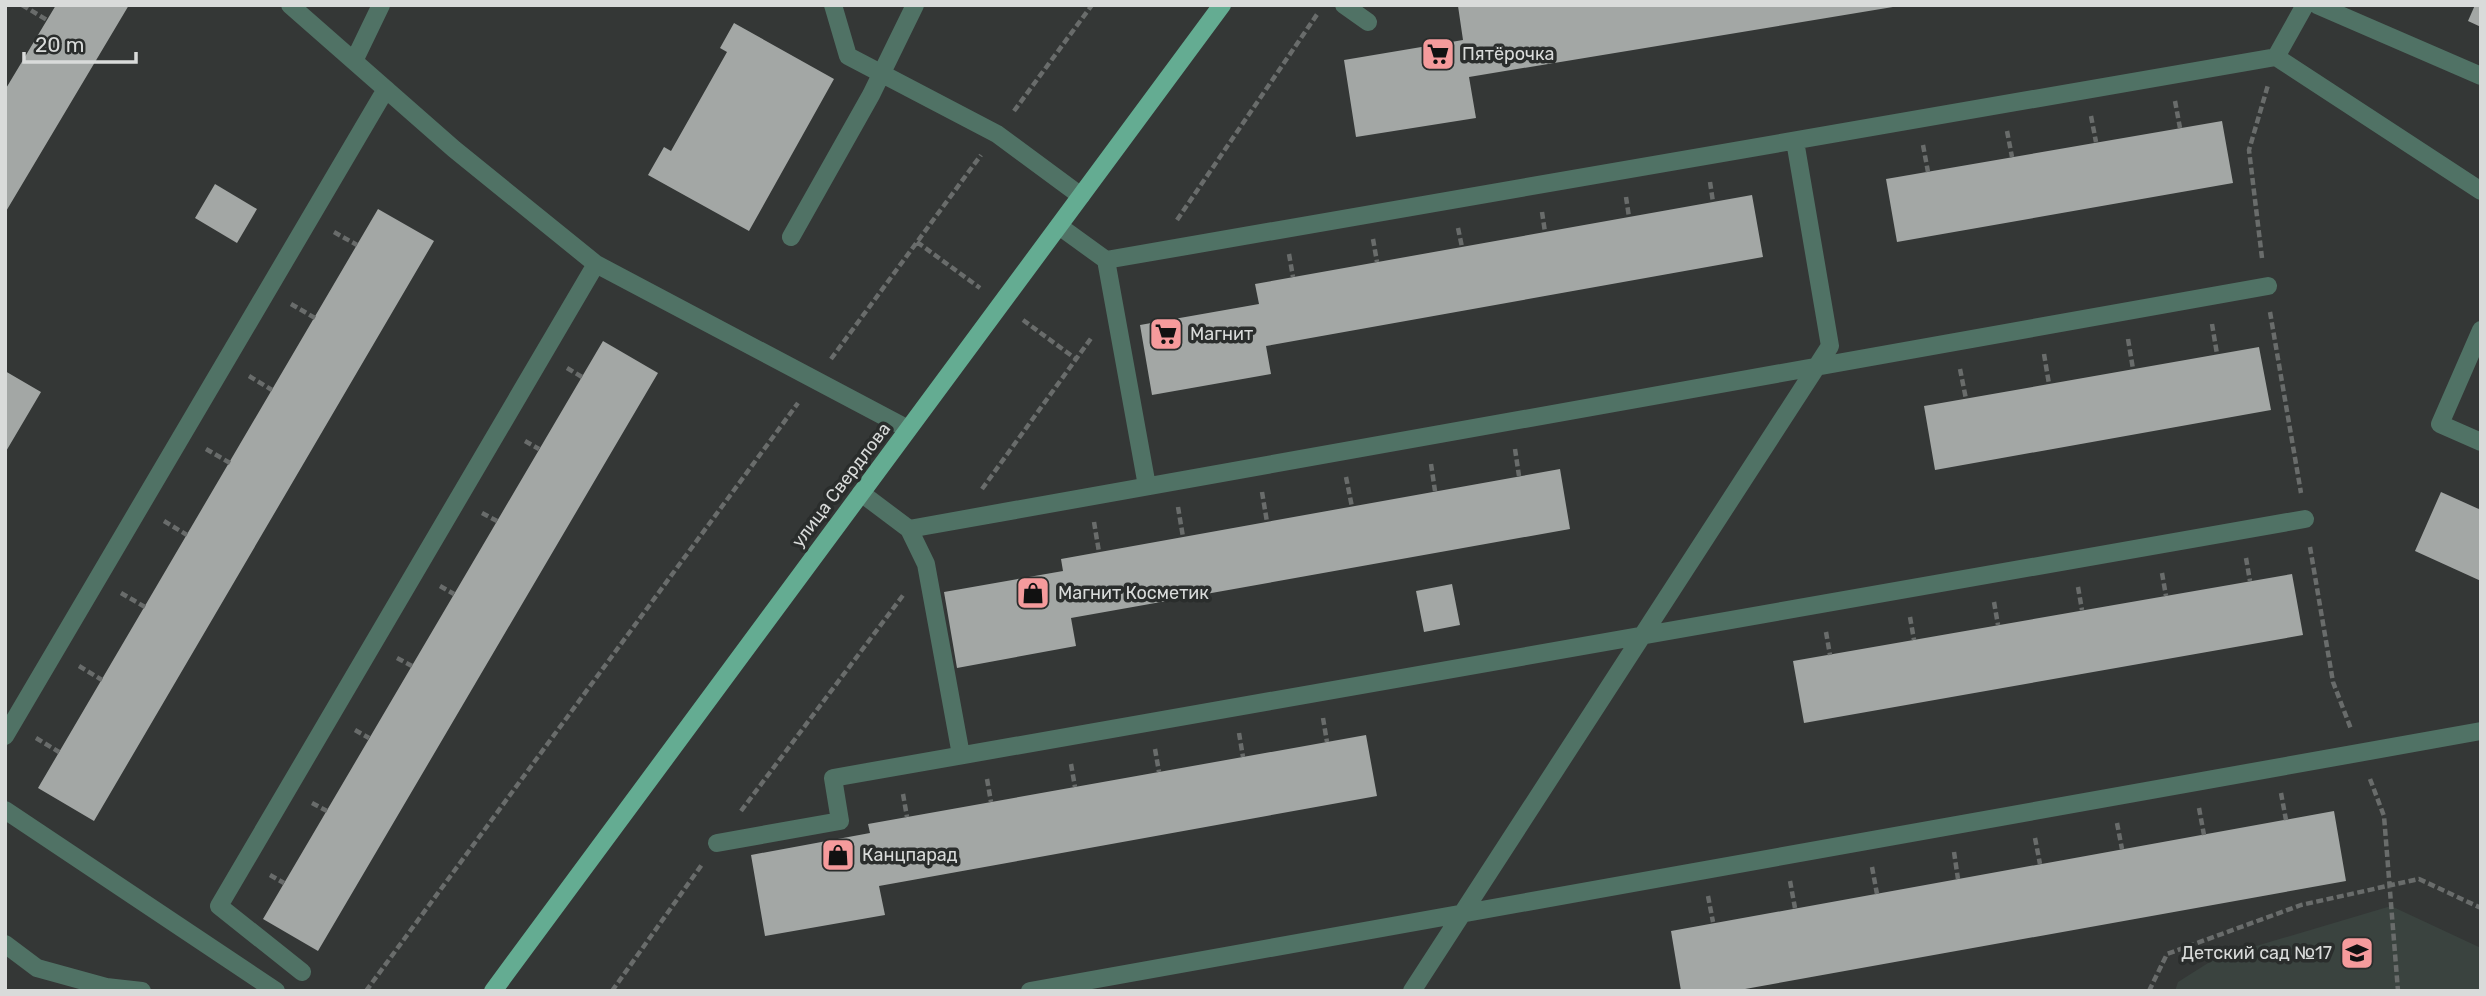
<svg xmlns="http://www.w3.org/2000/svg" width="2486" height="996" viewBox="0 0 2486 996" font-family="Rubik,sans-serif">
  <rect width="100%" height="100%" fill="#343736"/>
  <!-- built -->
  <path fill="#3a433f" d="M2391 906 2481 948V991H2175L2178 982 2216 958Z"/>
  <!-- building -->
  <path fill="#a3a7a5" d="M56 5H129L5 213V90Z
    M1905 5 1469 77 1476 118 1356 137 1344 60 1463 40 1458 6Z
    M2475 5H2481V27L2468 21Z
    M734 23 834 79 749 231 648 175 664 147 671 151 727 52 720 48Z
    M2222 121 2233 183 1897 242 1886 179Z
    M215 184 257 209 237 243 195 218Z
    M1752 195 1763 257 1266 346 1271 374 1152 395 1140 325 1259 304 1255 284Z
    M378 209 434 241 94 821 38 788Z
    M603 341 658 373 318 951 263 919Z
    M2259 347 2271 410 1935 470 1924 406Z
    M5 371 41 392 5 453Z
    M1560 469 1570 529 1071 618 1076 646 957 668 944 592 1063 571 1061 559Z
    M2441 492 2481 510V581L2415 551Z
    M2292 574 2303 635 1804 723 1793 661Z
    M1452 584 1460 625 1424 632 1416 591Z
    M1366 735 1377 796 879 886 885 915 765 936 751 855 870 833 868 824Z
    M2334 811 2346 881 1734 991H1681L1671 931Z"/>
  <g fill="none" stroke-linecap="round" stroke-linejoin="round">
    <!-- path -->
    <path stroke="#696c6b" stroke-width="4.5" stroke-dasharray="7 3.5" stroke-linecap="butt" d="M22 5 47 20
      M2175 101 2180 128
      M1014 111 1092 5
      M2091 116 2096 142
      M2007 131 2012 157
      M1923 145 1928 172
      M1710 182 1713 202
      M1626 197 1629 217
      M1542 212 1545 232
      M1177 220 1318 13
      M1458 228 1462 247
      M334 232 357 245
      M1373 239 1377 262
      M917 242 980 288
      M1289 254 1293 277
      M2262 258 2249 150 2268 85
      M291 304 315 318
      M2270 312 2301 493
      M1023 320 1076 359
      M2212 324 2217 354
      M2128 339 2133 369
      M2044 354 2049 384
      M831 359 981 155
      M567 368 582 377
      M1960 369 1966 399
      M249 376 272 390
      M525 441 539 449
      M206 449 230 463
      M1515 449 1519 476
      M1431 464 1435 491
      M1346 477 1352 507
      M982 489 1092 337
      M1262 492 1267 522
      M1178 507 1183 537
      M2480 510 2481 509
      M482 513 497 521
      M164 521 187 535
      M1094 522 1099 552
      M2310 547 2333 682 2351 729
      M2246 558 2250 581
      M2162 573 2166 596
      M440 586 454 594
      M2078 587 2082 610
      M121 593 145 607
      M1994 602 1998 625
      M1910 617 1914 640
      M1826 632 1830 655
      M397 658 412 666
      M79 666 102 680
      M1323 718 1327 742
      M355 730 369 738
      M1239 733 1243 757
      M36 738 59 752
      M1155 749 1159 772
      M1071 764 1075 787
      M987 779 991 802
      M2370 779 2384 816 2398 991
      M2281 793 2286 820
      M903 794 907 817
      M312 803 327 811
      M2199 808 2204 835
      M741 811 904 594
      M2117 823 2122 849
      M2035 838 2040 864
      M1954 852 1958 879
      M1872 867 1877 894
      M270 875 284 883
      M1790 881 1795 908
      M1708 896 1713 922
      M366 991 798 403
      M612 991 703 863
      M2149 991 2167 954 2301 905 2419 879 2481 908"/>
    <!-- minor -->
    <path stroke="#507265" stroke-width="18" d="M290 5 454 149 596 264 908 429
      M833 5 848 56 997 134 1081 196
      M1344 5 1368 22
      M2305 5 2276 57 2481 191
      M2317 5 2481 76
      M354 61 381 5
      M1059 226 1106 260 1147 486
      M791 237 871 95 915 5
      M1106 260 2276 57
      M2481 330 2440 424 2481 442
      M861 493 909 529 926 564 961 755
      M909 529 2268 286
      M5 736 386 89
      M5 810 276 991
      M717 843 840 821 833 778 2305 519
      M5 944 37 968 106 987 142 991
      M302 972 219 906 596 264
      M1030 991 2481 731
      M1412 991 1830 346 1795 141"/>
    <!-- major -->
    <path stroke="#64ac92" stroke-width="18" d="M493 991 1222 5"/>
  </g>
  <!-- icons -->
  <defs>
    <symbol id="supermarket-square" viewBox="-11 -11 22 22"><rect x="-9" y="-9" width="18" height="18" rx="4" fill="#f59b9c" stroke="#2a2d2c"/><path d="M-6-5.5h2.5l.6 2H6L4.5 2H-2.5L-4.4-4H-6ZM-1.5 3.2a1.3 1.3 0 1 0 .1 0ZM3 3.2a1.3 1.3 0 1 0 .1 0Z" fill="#111"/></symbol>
    <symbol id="shop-square" viewBox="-11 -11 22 22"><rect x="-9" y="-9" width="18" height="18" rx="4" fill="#f59b9c" stroke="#2a2d2c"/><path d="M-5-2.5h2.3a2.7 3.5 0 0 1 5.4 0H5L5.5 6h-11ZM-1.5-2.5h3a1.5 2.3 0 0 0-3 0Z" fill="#111"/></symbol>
    <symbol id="school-square" viewBox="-11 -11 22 22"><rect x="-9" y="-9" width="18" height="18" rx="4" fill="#f59b9c" stroke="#2a2d2c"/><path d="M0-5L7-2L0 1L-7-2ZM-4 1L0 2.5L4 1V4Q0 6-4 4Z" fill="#111"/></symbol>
  </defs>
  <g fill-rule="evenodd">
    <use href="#supermarket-square" x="1419" y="35" width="38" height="38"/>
    <use href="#supermarket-square" x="1147" y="315" width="38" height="38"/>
    <use href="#shop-square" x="1014" y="574" width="38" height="38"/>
    <use href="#shop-square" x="819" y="836" width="38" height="38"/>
    <use href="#school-square" x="2338" y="934" width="38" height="38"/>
  </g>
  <g text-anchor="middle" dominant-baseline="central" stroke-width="7" stroke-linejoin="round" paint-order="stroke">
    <!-- poi labels -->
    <g font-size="18" fill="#d9dbda" stroke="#2a2d2c" text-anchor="start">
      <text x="1462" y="54">Пятёрочка</text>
      <text x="1190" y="334">Магнит</text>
      <text x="1058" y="593">Магнит Косметик</text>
      <text x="862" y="855">Канцпарад</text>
      <text x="2332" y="953" text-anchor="end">Детский сад №17</text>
    </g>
    <!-- street labels -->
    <g font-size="18" fill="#d9dbda" stroke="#2a2d2c">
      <text transform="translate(841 485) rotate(-53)">улица Свердлова</text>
    </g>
  </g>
  <!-- border -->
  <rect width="2486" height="996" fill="none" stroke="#d9dbda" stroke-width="14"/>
  <!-- scale -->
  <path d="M24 52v10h112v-10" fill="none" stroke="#d9dbda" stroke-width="3.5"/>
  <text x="35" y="52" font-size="21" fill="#d9dbda" stroke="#2a2d2c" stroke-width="5" paint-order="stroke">20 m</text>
</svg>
